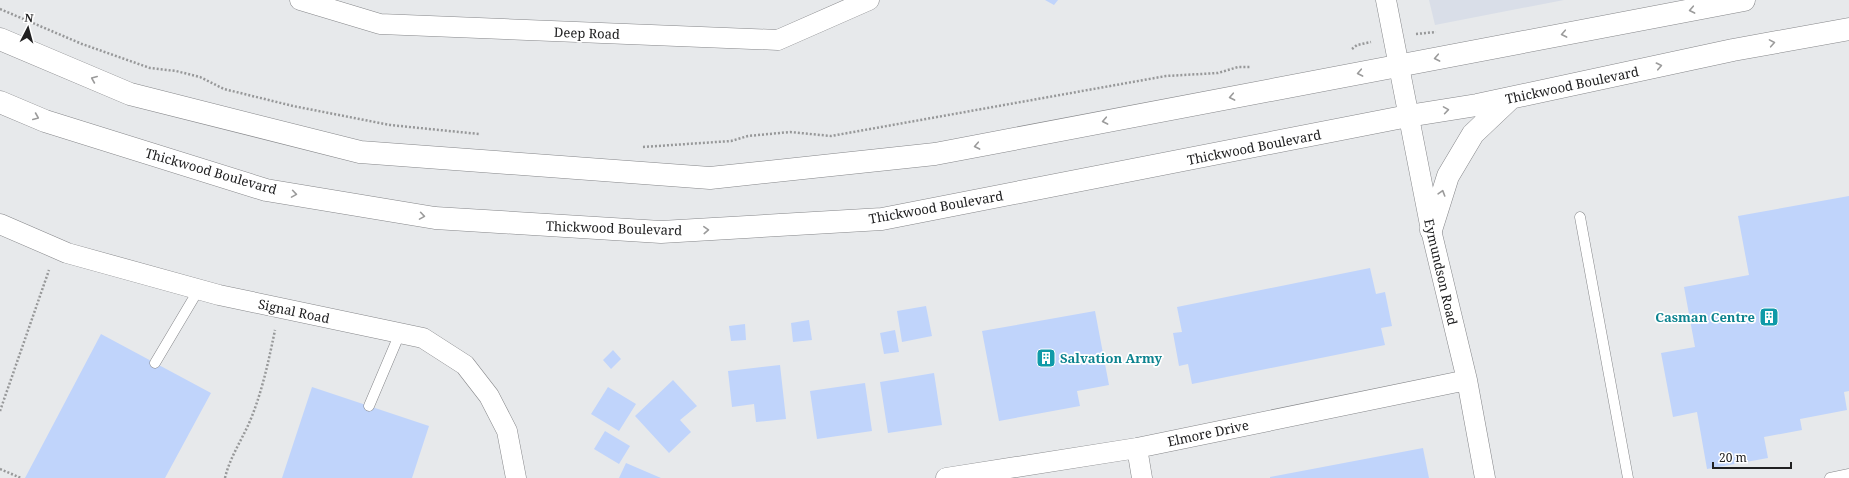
<svg xmlns="http://www.w3.org/2000/svg" width="1849" height="478" viewBox="0 0 1849 478" font-family="'Noto Serif',serif">
  <rect width="100%" height="100%" fill="#e7e9eb"/>
  <!-- built -->
  <path fill="#d9dee8" d="M1429 0H1564L1435 25Z"/>
  <!-- building -->
  <path fill="#c0d4fb" d="M1045 0H1058L1054 5Z
    M1849 196V391L1844 392 1847 410 1800 419 1802 430 1764 437 1768 458 1707 469 1697 412 1673 417 1661 353 1695 347 1684 287 1749 275 1738 216Z
    M1370 268 1376 294 1385 292 1392 326 1381 328 1385 345 1192 384 1188 364 1179 366 1173 333 1182 332 1177 307Z
    M926 306 932 336 902 342 897 311Z
    M1095 311 1109 385 1077 391 1080 406 999 421 982 331Z
    M809 320 812 340 793 342 791 323Z
    M745 324 746 340 731 341 729 326Z
    M895 330 899 352 884 354 880 333Z
    M101 334 211 393 165 478H25Z
    M613 350 621 359 611 369 603 360Z
    M780 365 786 419 756 422 754 404 732 407 728 371Z
    M934 373 942 425 888 433 880 382Z
    M673 380 697 406 680 420 691 432 669 453 635 416Z
    M865 383 872 431 817 439 810 391Z
    M312 387 429 426 412 478H282Z
    M608 387 636 404 619 431 591 414Z
    M605 431 630 446 619 464 594 449Z
    M1423 448 1429 478H1270V477Z
    M626 463 661 478H619Z"/>
  <g fill="none" stroke-linecap="round" stroke-linejoin="round">
    <defs>
      <path id="lane" d="M1580 217 1628 478
        M155 363 199 289
        M369 406 400 333
        M1830 478 1849 474"/>
      <path id="street" d="M300 0 380 24 778 40 869 0
        M1386 0 1431 230 1467 380 1485 478
        M0 224 67 253 219 295 423 338 465 365 489 396 507 431 516 478
        M1137 448 1142 478
        M946 478 1137 448 1467 380"/>
      <path id="secondary" d="M0 39 130 94 360 152 710 178 935 154 1744 0
        M0 102 45 121 266 190 435 218 661 232 882 219 1408 116 1477 105 1733 50 1849 29
        M1431 230 1448 176 1473 134 1511 98"/>
    </defs>
    <!-- lane casing -->
    <use href="#lane" stroke="#858689" stroke-width="11"/>
    <!-- street casing -->
    <use href="#street" stroke="#858689" stroke-width="21"/>
    <!-- secondary casing -->
    <use href="#secondary" stroke="#858689" stroke-width="23"/>
    <!-- path -->
    <path stroke="#979899" stroke-width="2.5" stroke-dasharray="2 2" stroke-linecap="butt" d="M0 9 82 44 150 68 176 71 200 77 224 89 293 106 390 125 479 134
      M1416 34 1436 32
      M1352 49 1357 45 1371 42
      M643 147 731 141 748 136 790 132 831 136 1166 76 1218 73 1238 67H1250
      M0 411 49 270
      M0 469 21 478
      M225 478C230 456 244 437 252 416 263 388 269 359 275 330"/>
    <!-- lane -->
    <use href="#lane" stroke="#fff" stroke-width="10"/>
    <!-- street -->
    <use href="#street" stroke="#fff" stroke-width="20"/>
    <!-- secondary -->
    <use href="#secondary" stroke="#fff" stroke-width="22"/>
  </g>
  <!-- one-way arrows -->
  <defs><path id="oneway-chevron" d="M-2-3.5L2.5 0L-2 3.5" fill="none" stroke-width="1.6" stroke-linecap="round" stroke-linejoin="round"/></defs>
  <g stroke="#9b9b9b">
    <use href="#oneway-chevron" transform="translate(1692 10) rotate(169)"/>
    <use href="#oneway-chevron" transform="translate(1564 34) rotate(169)"/>
    <use href="#oneway-chevron" transform="translate(1772 43) rotate(-10)"/>
    <use href="#oneway-chevron" transform="translate(1437 58) rotate(169)"/>
    <use href="#oneway-chevron" transform="translate(1659 66) rotate(-12)"/>
    <use href="#oneway-chevron" transform="translate(1360 73) rotate(169)"/>
    <use href="#oneway-chevron" transform="translate(94 79) rotate(-157)"/>
    <use href="#oneway-chevron" transform="translate(1232 97) rotate(169)"/>
    <use href="#oneway-chevron" transform="translate(1446 110) rotate(-9)"/>
    <use href="#oneway-chevron" transform="translate(36 117) rotate(23)"/>
    <use href="#oneway-chevron" transform="translate(1105 121) rotate(169)"/>
    <use href="#oneway-chevron" transform="translate(977 146) rotate(169)"/>
    <use href="#oneway-chevron" transform="translate(1442 193) rotate(-73)"/>
    <use href="#oneway-chevron" transform="translate(294 194) rotate(9)"/>
    <use href="#oneway-chevron" transform="translate(422 216) rotate(9)"/>
    <use href="#oneway-chevron" transform="translate(706 230) rotate(-3)"/>
  </g>
  <!-- icons -->
  <defs>
    <symbol id="building-square" viewBox="-11 -11 22 22"><rect x="-9" y="-9" width="18" height="18" rx="4" fill="#0f9aa8" stroke="#fff"/><path d="M-4-6H4V6H1V3H-1V6H-4ZM-2.5-4.3h1.7v1.8h-1.7ZM.8-4.3h1.7v1.8H.8ZM-2.5-1h1.7V.8h-1.7ZM.8-1h1.7V.8H.8Z" fill="#fff"/></symbol>
  </defs>
  <g fill-rule="evenodd">
    <use href="#building-square" x="1758" y="306" width="22" height="22"/>
    <use href="#building-square" x="1035" y="347" width="22" height="22"/>
  </g>
  <g text-anchor="middle" dominant-baseline="central" stroke-width="3.5" stroke-linejoin="round" paint-order="stroke">
    <!-- street labels -->
    <g font-size="13" fill="#202021" stroke="#fff">
      <text transform="translate(587 33) rotate(2)">Deep Road</text>
      <text transform="translate(1572 85) rotate(-12)">Thickwood Boulevard</text>
      <text transform="translate(1254 147) rotate(-11)">Thickwood Boulevard</text>
      <text transform="translate(211 171) rotate(16)">Thickwood Boulevard</text>
      <text transform="translate(936 207) rotate(-10)">Thickwood Boulevard</text>
      <text transform="translate(614 228) rotate(2)">Thickwood Boulevard</text>
      <text transform="translate(1441 272) rotate(77)">Eymundson Road</text>
      <text transform="translate(294 311) rotate(12)">Signal Road</text>
      <text transform="translate(1208 433) rotate(-12)">Elmore Drive</text>
    </g>
    <!-- culture labels -->
    <g font-size="13" font-weight="bold" fill="#0d838f" stroke="#fff" text-anchor="end">
      <text x="1755" y="317">Casman Centre</text>
      <text x="1060" y="358" text-anchor="start">Salvation Army</text>
    </g>
  </g>
  <!-- north arrow -->
  <g transform="translate(28 28) rotate(6)" stroke="#ffffff" stroke-width="3" paint-order="stroke">
  <path d="M0-3L7 15L0 10L-7 15Z" fill="#202021"/>
  <text y="-6" font-size="11" font-weight="bold" text-anchor="middle" fill="#202021">N</text>
  </g>
  <!-- scale -->
  <path d="M1713 462v6h78v-6" fill="none" stroke="#202021" stroke-width="2"/>
  <text x="1719" y="462" font-size="12" fill="#202021" stroke="#ffffff" stroke-width="3" paint-order="stroke">20 m</text>
</svg>
